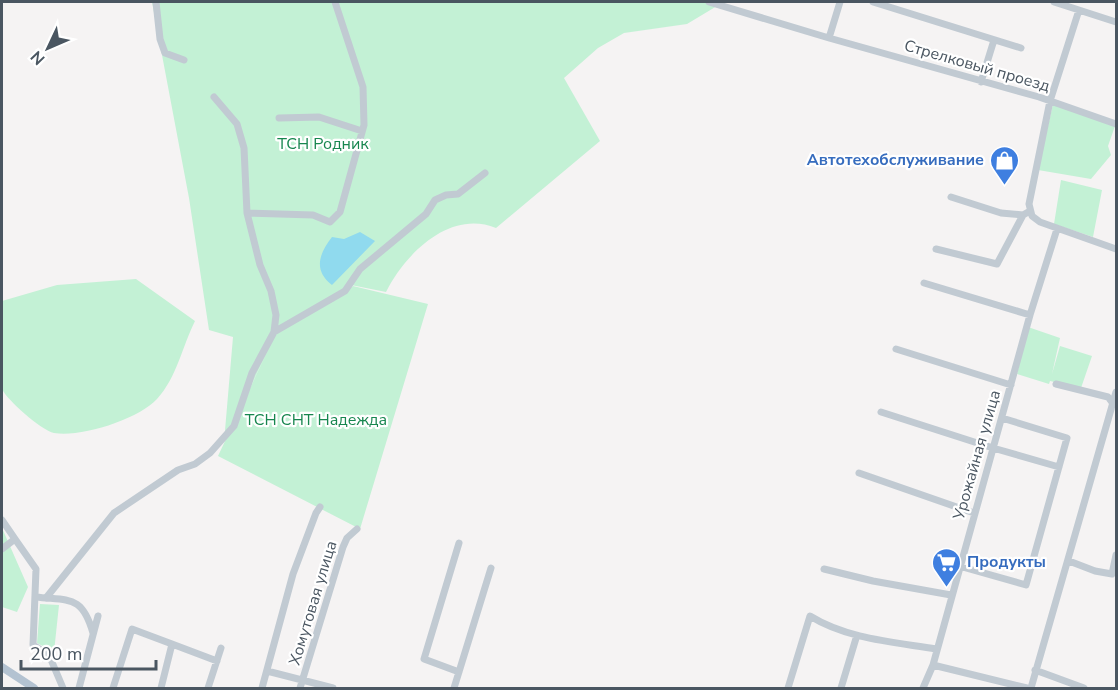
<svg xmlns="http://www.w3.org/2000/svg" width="1118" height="690" viewBox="0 0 1118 690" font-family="'Nunito Sans',sans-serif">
  <rect width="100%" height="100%" fill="#f5f3f3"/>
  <!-- green -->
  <path fill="#c3f1d5" d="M152 2H704L717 6 687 24 624 33 598 48 564 78 600 141 496 228C450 209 405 254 386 292L351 285 278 329 224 442 233 337 209 330 189 198Z
    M1053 104 1115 126 1108 146 1111 155 1091 179 1038 170Z
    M1061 180 1102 190 1093 237 1054 224Z
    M136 279 195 321C182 347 177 377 157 399 139 419 80 438 54 433 41 430 7 400 2 389V301L57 285Z
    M353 286 428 304 360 529 218 456 276 333Z
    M1028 327 1060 338 1052 374 1060 346 1092 356 1081 388 1050 381 1049 384 1017 374Z
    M2 528 28 587 17 612 2 607Z
    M40 604 59 605 54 652 37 643Z"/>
  <!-- water -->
  <path fill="#90daee" d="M360 232 375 241 332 285C313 270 319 254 332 237L344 239Z"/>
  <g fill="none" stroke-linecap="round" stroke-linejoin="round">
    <!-- minor -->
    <path stroke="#c1cad2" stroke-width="7" d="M156 2 160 39 165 53 184 60
      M709 2 829 38 1039 97 1116 124
      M873 2 1021 48
      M1054 2 1116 22
      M1079 10 1050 101 1029 204 1032 216 1040 222 1116 249
      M829 38 840 2
      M981 82 994 40
      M279 118 319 117 362 131
      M951 197 1001 213 1023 215
      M247 213 313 215 330 222 340 212 364 125 363 87 335 2
      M936 249 997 264 1023 215 1030 211
      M924 283 1030 315
      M274 332 345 291 360 269 426 214 435 200 446 195 458 194 485 173
      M896 349 1011 385
      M1056 384 1108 397 1114 405
      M881 412 993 448
      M993 448 1059 467
      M859 473 974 513
      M2 520 15 539 2 549
      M15 539 36 569 33 645 49 655 63 688
      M459 543 424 659 459 672
      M1069 561 1095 571 1112 574 1116 555
      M959 566 1026 585 1067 438 1002 418
      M824 569 873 581 951 595
      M36 597C70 601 82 595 93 633
      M46 598 114 513 178 470 195 464 210 453 234 426 252 373 274 332 276 315 271 291 260 265 247 213 244 148 237 124 214 97
      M933 665 1027 688
      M1035 670 1084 688
      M267 671 333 688
      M79 688 98 616
      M113 688 132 629 172 644
      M161 688 172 644 217 661
      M208 688 221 648
      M262 688 293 574 316 513 320 507
      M300 688 343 547 347 538 357 529
      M454 688 491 568
      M788 688 810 616C847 639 894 642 936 649
      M841 688 857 635
      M923 688 933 665 1030 315 1057 229
      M1031 688 1116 392"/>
    <!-- major -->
    <path stroke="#b3c2d1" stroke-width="8" d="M2 667 34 688"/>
  </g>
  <!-- icons -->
  <defs>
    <symbol id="shop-pin" viewBox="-11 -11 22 30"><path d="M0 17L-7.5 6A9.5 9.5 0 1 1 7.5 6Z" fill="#3f7fe0" stroke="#fff"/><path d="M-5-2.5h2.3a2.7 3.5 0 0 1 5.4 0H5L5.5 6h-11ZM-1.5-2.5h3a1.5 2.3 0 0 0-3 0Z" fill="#fff"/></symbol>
    <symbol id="supermarket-pin" viewBox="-11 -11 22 30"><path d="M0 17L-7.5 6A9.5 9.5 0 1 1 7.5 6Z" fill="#3f7fe0" stroke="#fff"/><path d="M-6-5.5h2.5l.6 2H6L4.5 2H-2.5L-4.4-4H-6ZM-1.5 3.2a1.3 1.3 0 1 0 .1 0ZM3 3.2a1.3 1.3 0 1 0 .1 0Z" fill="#fff"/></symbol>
  </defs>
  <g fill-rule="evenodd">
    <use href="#shop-pin" x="988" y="144" width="33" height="45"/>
    <use href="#supermarket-pin" x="930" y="546" width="33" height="45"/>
  </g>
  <g text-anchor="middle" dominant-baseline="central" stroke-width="4.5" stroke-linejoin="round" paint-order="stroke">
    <!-- street labels -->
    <g font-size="16" fill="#4a5661" stroke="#fff">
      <text transform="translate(977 66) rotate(16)">Стрелковый проезд</text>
      <text transform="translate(977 455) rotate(-74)">Урожайная улица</text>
      <text transform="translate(313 603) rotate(-73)">Хомутовая улица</text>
    </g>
    <!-- park labels -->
    <g font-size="16" fill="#17864f" stroke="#fff">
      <text x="323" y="144">ТСН Родник</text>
      <text x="316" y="420">ТСН СНТ Надежда</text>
    </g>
    <!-- shop labels -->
    <g font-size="16" font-weight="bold" fill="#366cbe" stroke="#fff" text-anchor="end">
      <text x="984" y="160">Автотехобслуживание</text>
      <text x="967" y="562" text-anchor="start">Продукты</text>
    </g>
  </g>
  <!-- border -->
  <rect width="1118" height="690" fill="none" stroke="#4a5661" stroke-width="6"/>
  <!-- north arrow -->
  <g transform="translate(48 48) rotate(226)" stroke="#ffffff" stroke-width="4.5" paint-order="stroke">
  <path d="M0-4.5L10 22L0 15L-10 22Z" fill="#4a5661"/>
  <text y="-9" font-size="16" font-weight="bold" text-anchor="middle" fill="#4a5661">N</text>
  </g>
  <!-- scale -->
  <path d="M21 660v9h135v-9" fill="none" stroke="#4a5661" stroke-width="3"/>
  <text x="30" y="660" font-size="18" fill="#4a5661" stroke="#ffffff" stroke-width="4.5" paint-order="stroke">200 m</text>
</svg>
